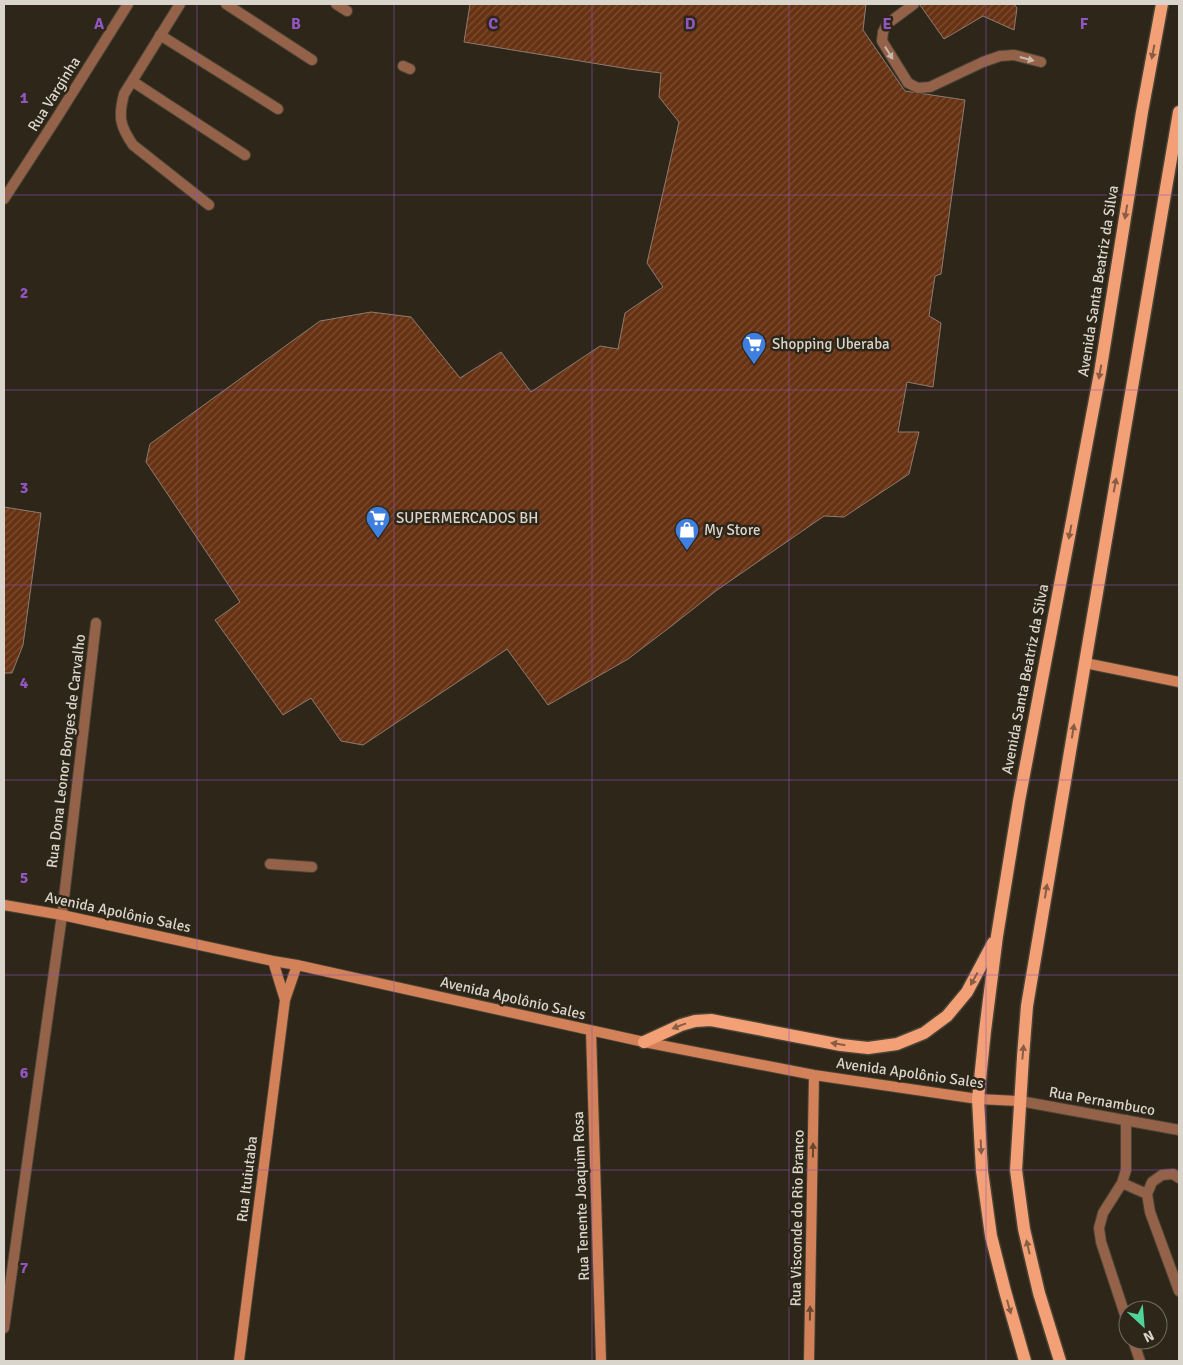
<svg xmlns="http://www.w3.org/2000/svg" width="1183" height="1365" viewBox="0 0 1183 1365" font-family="Signika,sans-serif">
  <defs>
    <pattern id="building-hatch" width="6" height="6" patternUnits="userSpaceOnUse" patternTransform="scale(1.25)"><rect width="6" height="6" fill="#673213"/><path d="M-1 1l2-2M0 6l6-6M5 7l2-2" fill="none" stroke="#7c4f34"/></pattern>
  </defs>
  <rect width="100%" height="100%" fill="#2e2719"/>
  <!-- building -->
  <path fill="url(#building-hatch)" stroke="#8d7b71" d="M470 4H866L863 30 905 91 965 100 941 274 935 276 929 316 941 323 933 387 907 382 898 432H919L909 474 844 517 824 516 717 590 674 624 628 659 548 705 507 649 363 745 341 741 311 698 283 715 215 620 240 602 146 462 150 444 320 321 371 312 411 317 460 378 501 352 531 392 600 346 618 349 625 313 663 287 647 263 679 122 659 97 661 73 629 69 464 42Z
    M922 4H1014L1017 8 1014 30 983 16 944 39 920 5Z
    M4 507 41 513 23 645 12 673H4Z"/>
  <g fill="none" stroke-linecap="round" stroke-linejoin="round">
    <defs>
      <path id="lane" d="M180 4 124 94C118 117 120 126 133 145L209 205
        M226 4 312 60
        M336 4 347 11
        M914 4 887 24 883 32 882 41 908 83 918 88 930 87 983 62 1000 56 1014 55 1041 62
        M160 35 278 109
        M403 66 410 69
        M132 81 245 155
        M270 864 312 867
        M1126 1120V1170L1122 1183 1103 1213 1099 1228 1101 1242 1128 1324
        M1179 1178 1173 1174 1162 1175 1152 1182 1147 1194 1150 1212 1179 1291
        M1122 1183 1147 1194
        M1133 1340 1140 1361"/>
      <path id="street" d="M4 199 56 119 128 4
        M1020 1101 1179 1130
        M4 1328 62 915 96 623"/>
      <path id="secondary" d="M1085 663 1179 682
        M4 905 62 915 273 961 297 965 644 1042 814 1075 978 1099 1020 1101
        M273 961 285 1000
        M591 1031 601 1361
        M239 1361 285 1000 297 965
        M809 1361 814 1075"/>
      <path id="primary" d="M644 1042 681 1025 695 1021 711 1020 841 1045 868 1048 897 1044 924 1033 947 1016 967 992 993 943
        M1025 1361 1005 1291 991 1236 982 1171 978 1099 985 1031 997 936 1019 801 1100 373 1142 112 1162 4
        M1060 1361 1039 1293 1024 1229 1016 1170 1023 1057 1027 1006 1085 663 1179 112"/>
    </defs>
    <!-- lane casing -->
    <use href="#lane" stroke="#494336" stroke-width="12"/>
    <!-- street casing -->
    <use href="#street" stroke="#494336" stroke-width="12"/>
    <!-- secondary casing -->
    <use href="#secondary" stroke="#494336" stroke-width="12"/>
    <!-- primary casing -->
    <use href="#primary" stroke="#494336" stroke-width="15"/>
    <!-- lane -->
    <use href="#lane" stroke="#946248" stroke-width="10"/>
    <!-- street -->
    <use href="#street" stroke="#946248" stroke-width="10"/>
    <!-- secondary -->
    <use href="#secondary" stroke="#d28158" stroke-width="10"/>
    <!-- primary -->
    <use href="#primary" stroke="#f4a076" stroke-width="12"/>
  </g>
  <!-- one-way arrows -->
  <defs><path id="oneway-solid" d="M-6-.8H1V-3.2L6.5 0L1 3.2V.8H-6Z" transform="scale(1.25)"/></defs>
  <g fill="#875d43">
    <use href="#oneway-solid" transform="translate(1153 52) rotate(101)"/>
    <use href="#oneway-solid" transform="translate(1126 212) rotate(99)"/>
    <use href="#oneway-solid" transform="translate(1100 372) rotate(100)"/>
    <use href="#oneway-solid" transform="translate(1115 485) rotate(-80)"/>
    <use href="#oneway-solid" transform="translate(1070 532) rotate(101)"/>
    <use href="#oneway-solid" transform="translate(1073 731) rotate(-81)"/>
    <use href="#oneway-solid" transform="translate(1046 891) rotate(-81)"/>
    <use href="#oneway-solid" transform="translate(974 979) rotate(119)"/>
    <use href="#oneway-solid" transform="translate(679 1026) rotate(159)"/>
    <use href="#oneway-solid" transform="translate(838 1044) rotate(-171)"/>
    <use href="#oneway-solid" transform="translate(1023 1052) rotate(-85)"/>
    <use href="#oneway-solid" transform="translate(981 1147) rotate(87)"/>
    <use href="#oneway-solid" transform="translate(1028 1247) rotate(-103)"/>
    <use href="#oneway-solid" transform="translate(1009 1307) rotate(74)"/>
  </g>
  <g fill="#c8b8ab">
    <use href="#oneway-solid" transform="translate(889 53) rotate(58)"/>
    <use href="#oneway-solid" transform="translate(1027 59) rotate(15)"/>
  </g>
  <g fill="#67462f">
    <use href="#oneway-solid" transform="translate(813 1150) rotate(-89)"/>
    <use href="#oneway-solid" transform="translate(810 1313) rotate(-89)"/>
  </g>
  <!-- grid -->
  <path fill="none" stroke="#9256c2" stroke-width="1" stroke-opacity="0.55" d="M197 4V1361M394 4V1361M592 4V1361M789 4V1361M986 4V1361M4 195H1179M4 390H1179M4 585H1179M4 780H1179M4 975H1179M4 1170H1179"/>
  <!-- icons -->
  <defs>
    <symbol id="supermarket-pin" viewBox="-11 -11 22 30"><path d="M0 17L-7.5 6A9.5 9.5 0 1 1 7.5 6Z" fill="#3f7fe0" stroke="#2e2719"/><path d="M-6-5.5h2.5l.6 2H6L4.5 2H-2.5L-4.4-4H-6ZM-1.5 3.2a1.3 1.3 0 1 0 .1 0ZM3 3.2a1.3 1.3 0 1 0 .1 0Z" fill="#fff"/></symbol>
    <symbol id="shop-pin" viewBox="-11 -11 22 30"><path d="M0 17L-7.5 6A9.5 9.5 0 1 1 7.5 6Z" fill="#3f7fe0" stroke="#2e2719"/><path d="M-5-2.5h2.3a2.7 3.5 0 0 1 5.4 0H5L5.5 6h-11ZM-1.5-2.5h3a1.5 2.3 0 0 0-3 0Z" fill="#fff"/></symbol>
  </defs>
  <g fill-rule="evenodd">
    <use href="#supermarket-pin" x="740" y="330" width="28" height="38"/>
    <use href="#supermarket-pin" x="364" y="504" width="28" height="38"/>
    <use href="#shop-pin" x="673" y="516" width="28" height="38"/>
  </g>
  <g text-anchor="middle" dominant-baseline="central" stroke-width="5" stroke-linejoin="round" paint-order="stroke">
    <!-- street labels -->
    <g font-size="15" fill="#d9d5cc" stroke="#2e2719">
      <text transform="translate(54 94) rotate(-58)">Rua Varginha</text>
      <text transform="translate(1098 281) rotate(-81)">Avenida Santa Beatriz da Silva</text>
      <text transform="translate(1025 679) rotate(-79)">Avenida Santa Beatriz da Silva</text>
      <text transform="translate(66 751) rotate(-83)">Rua Dona Leonor Borges de Carvalho</text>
      <text transform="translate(118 912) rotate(12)">Avenida Apolônio Sales</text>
      <text transform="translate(513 998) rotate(13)">Avenida Apolônio Sales</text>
      <text transform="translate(910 1073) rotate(8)">Avenida Apolônio Sales</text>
      <text transform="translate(1102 1101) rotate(10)">Rua Pernambuco</text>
      <text transform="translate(247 1179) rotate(-83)">Rua Ituiutaba</text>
      <text transform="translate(581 1196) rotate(-92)">Rua Tenente Joaquim Rosa</text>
      <text transform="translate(797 1218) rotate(-89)">Rua Visconde do Rio Branco</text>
    </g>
    <!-- poi labels -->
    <g font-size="15" fill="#d9d5cc" stroke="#2e2719" text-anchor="start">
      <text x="772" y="344">Shopping Uberaba</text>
      <text x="396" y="518">SUPERMERCADOS BH</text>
      <text x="704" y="530">My Store</text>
    </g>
  </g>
  <g font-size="16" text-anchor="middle" font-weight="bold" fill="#9256c2" stroke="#2e2719" stroke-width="5" stroke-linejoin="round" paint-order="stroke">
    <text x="99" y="29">A</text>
    <text x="296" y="29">B</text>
    <text x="493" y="29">C</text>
    <text x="690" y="29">D</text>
    <text x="887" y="29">E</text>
    <text x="1084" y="29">F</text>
    <text x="24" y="103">1</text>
    <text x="24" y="298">2</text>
    <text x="24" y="493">3</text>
    <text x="24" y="688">4</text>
    <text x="24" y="883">5</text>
    <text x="24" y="1078">6</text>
    <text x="24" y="1273">7</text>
  </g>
  <!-- border -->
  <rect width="1183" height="1365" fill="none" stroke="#d9d5cc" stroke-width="10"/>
  <!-- north arrow -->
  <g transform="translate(1143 1325) rotate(154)"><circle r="24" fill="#2e2719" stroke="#726d61"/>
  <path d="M0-4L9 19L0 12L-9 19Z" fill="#50d398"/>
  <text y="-8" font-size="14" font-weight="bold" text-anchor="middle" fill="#d9d5cc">N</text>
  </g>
</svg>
